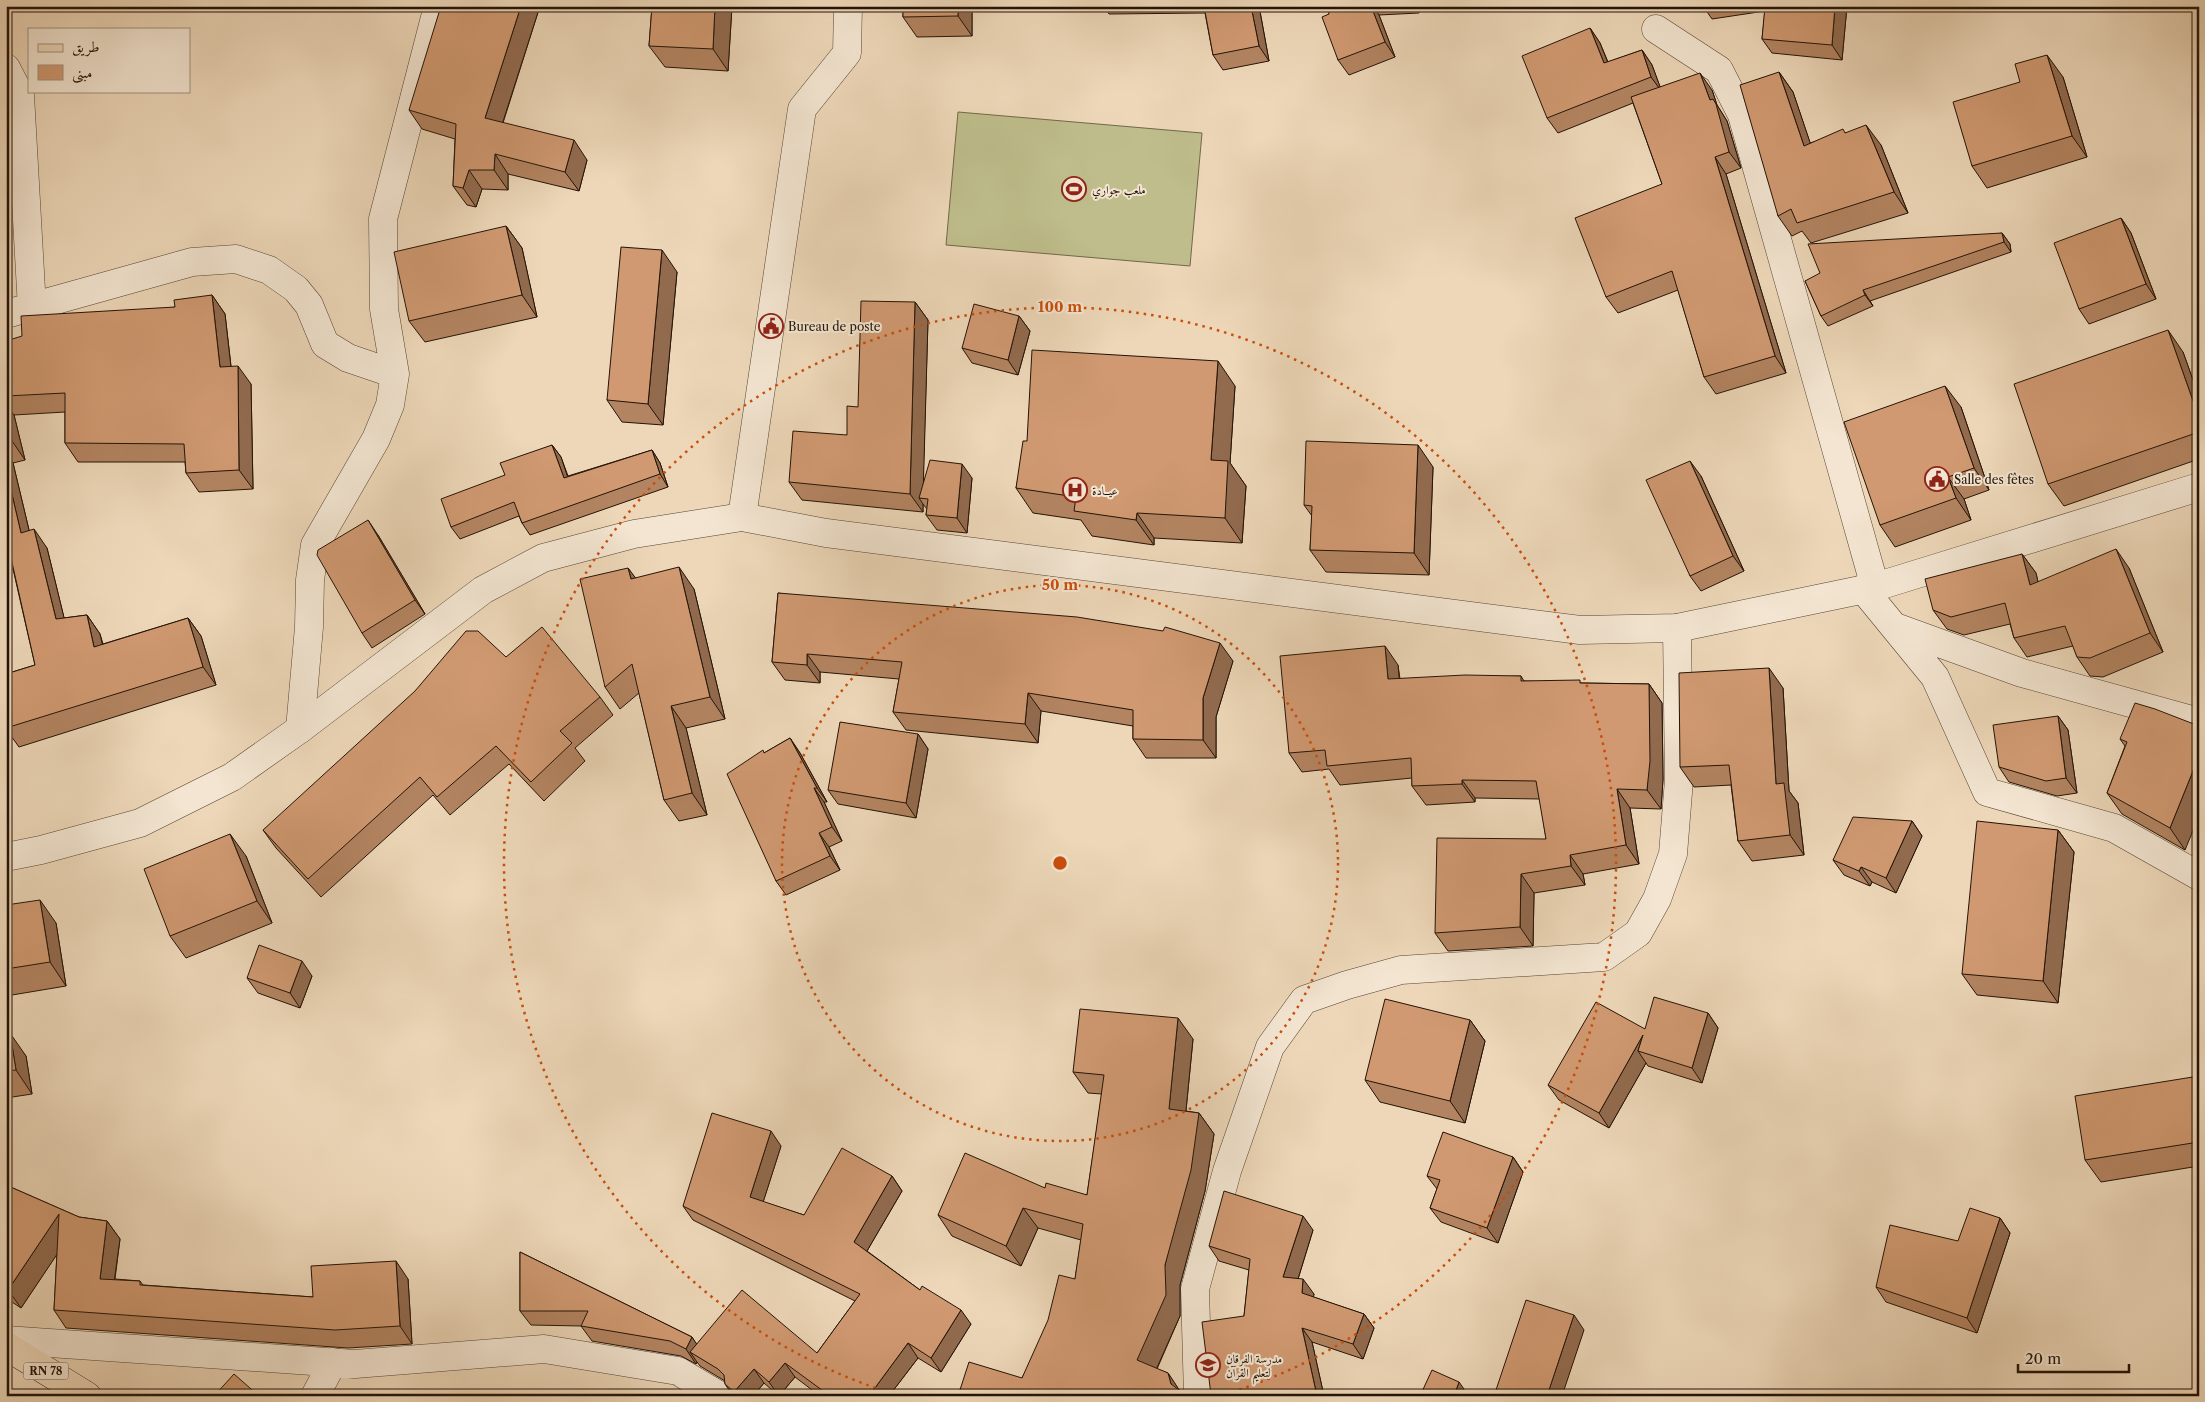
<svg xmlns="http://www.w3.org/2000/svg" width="2205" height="1402" viewBox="0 0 2205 1402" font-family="'Libre Caslon Text',Amiri,serif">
  <rect width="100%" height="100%" fill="#edd7b8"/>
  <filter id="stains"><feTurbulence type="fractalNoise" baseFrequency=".004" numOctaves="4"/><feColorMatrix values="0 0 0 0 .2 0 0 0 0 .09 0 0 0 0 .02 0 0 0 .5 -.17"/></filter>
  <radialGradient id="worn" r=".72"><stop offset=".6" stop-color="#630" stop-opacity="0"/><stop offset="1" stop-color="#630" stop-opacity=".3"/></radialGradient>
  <!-- pitch -->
  <path fill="#bebd8b" stroke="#706849" d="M958 112 1202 133 1190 266 946 245Z"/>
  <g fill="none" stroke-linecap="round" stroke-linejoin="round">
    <defs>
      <path id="minor" d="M1656 29 1719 70 1742 115 1875 587
        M6 68 20 95 32 308
        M6 314 192 262 236 259 269 270 296 289 309 305 325 344 348 358 395 374
        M742 517 802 109 847 53 848 6
        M1863 589 1935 677 1987 792 2114 828 2199 876
        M1895 627 2022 673 2199 722
        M300 729 309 627 310 580 315 545 376 439 390 405 395 374 384 309 383 219 438 6
        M6 1340 355 1364 544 1349 678 1371 720 1396
        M315 1396 333 1362
        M1198 1396 1195 1289 1227 1171 1270 1047 1304 1000 1347 985 1401 970 1604 957 1638 933 1657 899 1673 854 1679 780 1677 628"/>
      <path id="tertiary" d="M6 857 41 850 140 823 232 777 300 729 483 590 543 558 634 534 742 517 826 533 1580 630 1677 628 1875 587 2199 487"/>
      <path id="primary" d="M6 1346 87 1396"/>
    </defs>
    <!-- minor casing -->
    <use href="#minor" stroke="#564433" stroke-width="29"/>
    <!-- tertiary casing -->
    <use href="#tertiary" stroke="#564433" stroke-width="29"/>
    <!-- primary casing -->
    <use href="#primary" stroke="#231307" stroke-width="29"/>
    <!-- minor -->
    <use href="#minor" stroke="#f3e5d1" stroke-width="28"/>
    <!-- tertiary -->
    <use href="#tertiary" stroke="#f3e5d1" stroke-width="28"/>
    <!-- primary -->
    <use href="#primary" stroke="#edd7b8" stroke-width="28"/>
  </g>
  <!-- wall -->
  <path fill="#b38461" stroke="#231307" d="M540 6 503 123 587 160 579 191 508 174V190L482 189 476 207 467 205 453 186 455 139 422 129 409 110Z
    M652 6H732L728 71 665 67 649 46Z
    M903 6H972V36L917 37 903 17Z
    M1104 6H1259L1269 61 1223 70 1213 55 1205 13 1109 14Z
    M1329 6H1419V13L1379 15 1395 57 1349 75 1338 60 1329 14Z
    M1703 6H1847L1842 60 1772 53 1762 39 1765 11 1712 19Z
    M1590 28 1600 43 1608 62 1642 50 1652 65 1660 87 1712 90 1717 105 1727 121 1741 168 1726 174 1786 373 1716 394 1704 377 1678 290 1618 313 1606 297 1662 184 1633 103 1558 133 1547 118Z
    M1779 72 1793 92 1810 143 1846 133 1881 145 1908 213 1811 243 1802 231 1792 236 1778 216Z
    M2063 77 2087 157 1987 188 1972 166 2020 82Z
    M2121 218 2131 233 2156 299 2089 324 2079 309Z
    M506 226 522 248 537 317 425 342 409 321Z
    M2002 233 2010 244 2011 252 1870 301 1873 306 1828 326 1821 316 1805 281Z
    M677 272 663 425 622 422 607 400Z
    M212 295 225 314 231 366 251 384 253 489 199 492 186 473 185 462H78L65 443V412L14 415 25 460 13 463 29 530 47 548 64 618 87 615 100 634 103 644 188 618 201 636 216 685 19 747 6 729V674L35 665 13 569 6 571V341L175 307Z
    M915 302 928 320 923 482 972 478 967 533 937 530 926 515 927 509 923 504V512L802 500 789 482 847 435 858 407Z
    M1019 316 1030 331 1018 375 972 363 962 348Z
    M2183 352 2199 397V459L2064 506 2048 484Z
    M1235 386 1230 463 1246 486 1242 543 1154 538V545L1092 536 1081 520 1033 513 1016 488 1027 441Z
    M1961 407 1989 490 1964 499 1971 520 1895 547 1880 525Z
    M552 445 561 457 568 476 652 450 660 463 668 487 530 535 522 523 519 516 460 539 451 527 505 475Z
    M1433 467 1429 575 1326 572 1310 550 1312 516 1304 505Z
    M1701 476 1744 571 1701 591 1690 576Z
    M378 535 425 614 372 648 362 633Z
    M2022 554 2036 573 2038 582 2129 568 2163 652 2103 677 2090 676 2077 657 2073 646 2027 657 2014 638 2010 624 1964 635 1947 629 1933 610Z
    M628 568 635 578 694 589 725 719 686 728 707 815 679 821 664 800 639 693 620 709 605 687Z
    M778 593 1233 661 1216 717V758H1146L1133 739V726L1041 711 1038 743 906 730 893 712 899 679 820 672V683L785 680 772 662Z
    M506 657 600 697 613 715 575 748 585 761 544 801 509 764 450 815 433 795 321 897 276 848 263 830Z
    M1398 665 1400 679 1521 676 1524 681 1582 683 1649 684 1662 703 1663 779 1661 809 1630 808 1639 864 1583 874 1585 885 1534 893 1533 946 1448 951 1435 933 1546 839 1540 799 1475 798V802L1426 805 1412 786V778L1340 785 1329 769 1302 772 1289 753Z
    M1783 688 1789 791 1798 803 1804 855 1752 861 1738 841 1731 785 1694 787 1680 767Z
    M2058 716 2068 730 2077 793 2057 796 2009 782 1999 767Z
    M2199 726 2185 850 2122 814 2107 793 2125 746 2120 739Z
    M918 734 928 749 916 818 838 804 828 790Z
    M790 738 800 753 827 802H824L842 841 829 847 840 870 786 895 776 881 764 753Z
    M1912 821 1922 836 1896 893 1872 882 1870 886 1844 875 1833 860Z
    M2058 830 2074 852 2058 1003 1977 995 1962 974Z
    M246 856 272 923 186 958 170 936Z
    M6 905 56 923 66 986 6 996Z
    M312 976 300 1008 258 993 247 978Z
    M1708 1013 1718 1028 1702 1083 1648 1066 1646 1063 1609 1128 1559 1100 1548 1085Z
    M1470 1020 1485 1041 1465 1123 1380 1102 1365 1080Z
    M6 1033 26 1056 32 1094 6 1098Z
    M1193 1039 1186 1111 1199 1113 1214 1134 1205 1191 1180 1285V1316L1157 1369 1168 1373 1183 1396 1022 1378 1075 1279 1081 1240 1038 1228 1021 1266 952 1236 938 1215 1045 1188 1087 1195 1102 1094 1088 1093 1073 1072Z
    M2199 1076V1166L2101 1182 2085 1160Z
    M781 1146 763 1202 804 1215 892 1176 902 1191 867 1251 920 1290 971 1324 941 1372 918 1358 889 1396H820L795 1377 779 1396 764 1383 753 1396H733L725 1384V1381L700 1366 697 1362 696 1364 681 1356 592 1341 581 1326 531 1325 520 1311V1252L692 1337 696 1344 817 1353 855 1301 693 1220 683 1206Z
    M1513 1157 1523 1172 1498 1243 1441 1222 1430 1208 1437 1189 1427 1176Z
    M6 1185 79 1217 107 1221 120 1239 115 1279 140 1281 143 1285 313 1297 408 1279 412 1344 348 1348 66 1328 54 1310 57 1254 21 1308 6 1298Z
    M2000 1218 2010 1233 1977 1333 1886 1302 1876 1287Z
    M1313 1230 1298 1279 1314 1294 1313 1297 1364 1314 1374 1328 1363 1359 1312 1342 1324 1396H1194L1211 1395 1244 1316 1249 1270 1219 1261 1209 1246Z"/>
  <!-- shaded-wall -->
  <path fill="#926b4f" stroke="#231307" d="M521 6H540L498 137 485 118Z
    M715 6H732L728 71 713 49Z
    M958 6H972V36L958 16Z
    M1251 6H1259L1269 61 1259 46Z
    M1371 6H1373L1379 15 1395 57 1385 42Z
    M1414 6H1419V13Z
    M1835 6H1847L1842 60 1832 45Z
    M1590 28 1600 43 1614 78 1604 63Z
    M1642 50 1652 65 1662 92 1651 77Z
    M2047 55 2063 77 2087 157 2072 136Z
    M1779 72 1793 92 1818 166 1804 146Z
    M1700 73 1712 90 1717 105 1727 121 1741 168 1729 152Z
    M1866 125 1881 145 1908 213 1894 192Z
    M6 129 9 183 6 179Z
    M574 140 587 160 579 191 565 172Z
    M495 154 508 174V190L494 170Z
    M1715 157 1726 174 1786 373 1775 356Z
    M469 170 482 189 476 207 463 188Z
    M2121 218 2131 233 2156 299 2146 284Z
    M506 226 522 248 537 317 522 295Z
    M2002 233 2010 244 2011 252 2004 242Z
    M662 250 677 272 663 425 648 404Z
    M1863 290 1870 301 1873 306 1865 295Z
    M212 295 225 314 233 385 220 367Z
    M915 302 928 320 923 498H919L923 504V512L910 494Z
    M1019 316 1030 331 1018 375 1008 360Z
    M2168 330 2183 352 2199 397V418Z
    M1218 361 1235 386 1230 463 1246 486 1242 543 1225 518 1211 460Z
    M238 366 251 384 253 489 239 470Z
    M1945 386 1961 407 1989 490 1974 468Z
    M6 404 14 415 25 460 12 441 6 417Z
    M552 445 561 457 572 490 564 478Z
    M1418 445 1433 467 1429 575 1414 553Z
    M652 450 660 463 668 487 660 474Z
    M6 452 13 463 34 551 21 533 6 469Z
    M1690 461 1701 476 1744 571 1733 556Z
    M962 464 972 478 967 533 957 518Z
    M1948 477 1964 499 1971 520 1956 498Z
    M1137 513 1154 538V545L1136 520Z
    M368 520 378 535 425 614 415 600Z
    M34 529 47 548 69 638 56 619Z
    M2116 549 2129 568 2163 652 2150 633Z
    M2022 554 2036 573 2043 604 2030 585Z
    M679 567 694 589 725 719 710 697Z
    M628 568 644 589 631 579Z
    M87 615 100 634 107 665 94 647Z
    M188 618 201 636 216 685 203 667Z
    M1220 643 1233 661 1216 717V758L1203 740V698Z
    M1385 646 1398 665 1401 698 1388 679Z
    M807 654 820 672V683L807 665Z
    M1769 668 1783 688 1789 791 1798 803 1804 855 1790 835 1776 784Z
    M1649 684 1662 703 1663 779 1661 809 1647 790Z
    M1028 693 1041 711 1038 743 1025 724Z
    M671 706 686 728 707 815 692 793Z
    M2058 716 2068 730 2077 793 2066 778Z
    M918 734 928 749 916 818 906 803Z
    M790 738 800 753 827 802 817 788Z
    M2199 756V816L2185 850 2170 828Z
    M1462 780 1475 798V802L1462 784Z
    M814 788 824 802 842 841 832 827Z
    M1617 789 1630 808 1639 864 1626 845Z
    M1912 821 1922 836 1896 893 1886 878Z
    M2058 830 2074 852 2058 1003 2043 981Z
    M819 833 829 847 840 870 830 856Z
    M230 834 246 856 272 923 257 901Z
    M1570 855 1583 874 1585 885 1571 866Z
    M1861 867 1872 882 1870 886 1859 871Z
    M1521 874 1534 893 1533 946 1520 927Z
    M40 900 56 923 66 986 50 962Z
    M302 961 312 976 300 1008 290 993Z
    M1708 1013 1718 1028 1702 1083 1692 1068Z
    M1178 1018 1193 1039 1184 1130 1169 1109Z
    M1470 1020 1485 1041 1465 1123 1450 1101Z
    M10 1033 26 1056 32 1094 16 1070Z
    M1643 1035 1638 1051 1646 1063 1609 1128 1599 1113Z
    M1199 1113 1214 1134 1205 1191 1180 1285V1316L1151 1381 1137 1360 1165 1265Z
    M771 1131 781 1146 760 1212 750 1197Z
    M1513 1157 1523 1172 1498 1243 1487 1228Z
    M892 1176 902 1191 864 1256 854 1242Z
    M1023 1208 1038 1228 1021 1266 1006 1246Z
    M59 1214 72 1232 21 1308 8 1290Z
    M1303 1216 1313 1230 1294 1292 1283 1277Z
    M2000 1218 2010 1233 1977 1333 1967 1318Z
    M107 1221 120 1239 112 1297 100 1279Z
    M396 1261 408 1279 412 1344 400 1326Z
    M1303 1279 1314 1294 1312 1308 1302 1293Z
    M961 1310 971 1324 941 1372 931 1358Z
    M1364 1314 1374 1328 1363 1359 1353 1344Z
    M1574 1315 1584 1330 1562 1396H1547Z
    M1302 1328 1312 1342 1324 1396H1317Z
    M692 1337 702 1352H690L697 1362 696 1364 686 1349Z
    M908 1343 918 1358 889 1396H869Z
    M785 1363 795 1377 779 1396 769 1382Z
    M754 1369 764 1383 753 1396H737L734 1392Z
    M1168 1373 1182 1394 1183 1396H1177L1171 1384Z
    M1459 1382 1464 1389 1462 1396H1454Z"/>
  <!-- building -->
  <path fill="#d09971" stroke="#231307" d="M441 6H521L485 118 574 140 565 172 495 154 494 170H469L463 188 453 186 456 124 409 110Z
    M652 6H715L713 49 649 46Z
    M903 6H958V16L903 17Z
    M1204 6H1251L1259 46 1213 55Z
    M1329 6H1371L1385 42 1338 60 1322 17 1329 14Z
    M1765 6H1835L1832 45 1762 39Z
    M1590 28 1604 63 1642 50 1651 77 1547 118 1522 56Z
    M2047 55 2072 136 1972 166 1953 102 2020 82 2015 64Z
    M1779 72 1804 146 1843 129 1845 133 1866 125 1894 192 1797 223 1791 209 1778 216 1740 85Z
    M1700 73 1710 100 1713 99 1716 104 1729 152 1715 157 1775 356 1704 377 1672 271 1606 297 1575 218 1662 184 1631 97Z
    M2121 218 2146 284 2079 309 2054 243Z
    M506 226 522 295 409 321 394 252Z
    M2002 233 2004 242 1863 290 1865 295 1821 316 1805 281 1820 273 1808 244Z
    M621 247 662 250 648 404 607 400Z
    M212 295 220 367 238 366 239 470 186 473 184 444 65 443V393L6 396V341L22 336 21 316 175 307 174 300Z
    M861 301 915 302 910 494 789 482 793 431 847 435V406L858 407Z
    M974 304 1019 316 1008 360 962 348Z
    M2168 330 2199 418V432L2048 484 2014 384Z
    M1032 350 1218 361 1211 460 1228 461 1225 518 1137 513 1136 520 1074 511 1076 497 1016 488 1023 441H1027Z
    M1945 386 1974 468 1948 477 1956 498 1880 525 1844 422Z
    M6 417 12 441 6 442Z
    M1306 441 1418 445 1414 553 1310 550 1312 506 1304 505Z
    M552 445 564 478 652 450 660 474 522 523 514 502 451 527 441 499 505 475 500 463Z
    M930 460 962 464 957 518 926 515 928 499 919 498Z
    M1690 461 1733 556 1690 576 1646 480Z
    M6 469 21 533 34 529 56 619 87 615 94 647 188 618 203 667 6 728V674L35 665 9 549 6 550Z
    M368 520 415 600 362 633 317 555 318 550Z
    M2116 549 2150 633 2090 658 2077 657 2065 626 2014 638 2005 603 1951 617 1933 610 1925 579 2022 554 2030 585Z
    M679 567 710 697 671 706 692 793 664 800 632 664 605 687 580 579 628 568 631 579Z
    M778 593 1077 617 1163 631 1165 627 1220 643 1203 698V740L1133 739V710L1028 693 1025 724 893 712 902 662 807 654V665L772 662Z
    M542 627 600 697 560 731 572 743 531 782 496 746 437 797 420 777 308 879 263 830 415 691 466 631H478L506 657Z
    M1385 646 1388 679 1465 675 1521 676V681L1580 680V683L1649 684 1650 761 1647 790 1617 789 1626 845 1570 855 1571 866 1521 874 1520 927 1435 933 1437 838 1546 839 1536 781 1462 780V784L1412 786 1411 758 1327 766 1325 750 1289 753 1280 656Z
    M1769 668 1776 784 1784 783 1790 835 1738 841 1729 765 1680 767 1679 673Z
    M2135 703 2155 709 2199 726V756L2170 828 2107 793 2127 742 2120 739Z
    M2058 716 2066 778 2046 781 1999 767 1993 725Z
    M840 722 918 734 906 803 828 790Z
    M790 738 817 788H814L832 827 819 833 830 856 776 881 727 774 763 750 764 753Z
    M1853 817 1912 821 1886 878 1861 867 1859 871 1833 860Z
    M1977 821 2058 830 2043 981 1962 974Z
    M230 834 257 901 170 936 144 869Z
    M40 900 50 962 6 969V905Z
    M259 945 302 961 290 993 247 978Z
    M1654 997 1708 1013 1692 1068 1638 1051 1643 1035 1599 1113 1548 1085 1596 1002 1645 1029Z
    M1385 999 1470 1020 1450 1101 1365 1080Z
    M1080 1009 1178 1018 1169 1109 1199 1113 1191 1170 1165 1265 1166 1295 1137 1360 1168 1373 1171 1384 1179 1390 1177 1396H958L969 1362 1022 1378 1048 1320 1059 1275 1075 1279 1083 1224 1023 1208 1006 1246 938 1215 965 1153 1045 1188 1046 1183 1087 1195 1104 1075 1073 1072Z
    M6 1033H10L16 1070 6 1071Z
    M2199 1076V1142L2085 1160 2075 1096Z
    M712 1113 771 1131 750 1197 804 1215 842 1148 892 1176 854 1242 920 1290 922 1286 961 1310 931 1358 908 1343 869 1396H830L785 1363 769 1382 754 1369 734 1392 725 1384 724 1375 718 1369 690 1352 742 1290 817 1353 860 1294 683 1206Z
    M1443 1132 1513 1157 1487 1228 1430 1208 1440 1180 1427 1176Z
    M6 1185 79 1217 107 1221 100 1279 140 1281V1285L313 1297 311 1266 396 1261 400 1326 335 1330 54 1310 59 1214 8 1290 6 1288Z
    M1224 1191 1303 1216 1283 1277 1303 1279 1302 1293 1364 1314 1353 1344 1302 1328 1317 1396H1194L1200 1390 1211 1395 1202 1322 1244 1316 1250 1259 1209 1246Z
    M1970 1208 2000 1218 1967 1318 1876 1287 1890 1225 1958 1241Z
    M520 1252 692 1337 686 1349 670 1341 581 1326 588 1311H520Z
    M1526 1300 1574 1315 1547 1396H1494Z
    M1432 1370 1459 1382 1454 1396H1420Z
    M234 1374 259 1396H214Z"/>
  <!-- distance rings -->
  <g fill="none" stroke="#ca4e0b" stroke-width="2.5" stroke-dasharray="2.5 5">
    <circle cx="1060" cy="863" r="278"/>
    <path d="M897 1395A556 556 0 1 1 1223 1395"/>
  </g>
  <!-- icons -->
  <defs>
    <symbol id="stadium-ring" viewBox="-11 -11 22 22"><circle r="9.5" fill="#f3e5d1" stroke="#8f2418" stroke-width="1.5"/><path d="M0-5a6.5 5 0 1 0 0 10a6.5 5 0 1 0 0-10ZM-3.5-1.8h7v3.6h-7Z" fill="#8f2418"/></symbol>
    <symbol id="civic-ring" viewBox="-11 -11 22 22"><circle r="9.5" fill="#f3e5d1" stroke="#8f2418" stroke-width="1.5"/><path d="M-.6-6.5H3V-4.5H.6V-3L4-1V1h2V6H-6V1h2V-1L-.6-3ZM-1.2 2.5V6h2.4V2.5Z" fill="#8f2418"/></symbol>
    <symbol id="hospital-ring" viewBox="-11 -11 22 22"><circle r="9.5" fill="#f3e5d1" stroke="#8f2418" stroke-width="1.5"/><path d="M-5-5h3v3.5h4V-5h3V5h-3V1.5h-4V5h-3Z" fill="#8f2418"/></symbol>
    <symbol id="school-ring" viewBox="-11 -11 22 22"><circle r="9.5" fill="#f3e5d1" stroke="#8f2418" stroke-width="1.5"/><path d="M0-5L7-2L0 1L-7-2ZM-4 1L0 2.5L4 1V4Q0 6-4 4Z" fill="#8f2418"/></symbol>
  </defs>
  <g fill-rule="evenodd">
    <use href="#stadium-ring" x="1060" y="175" width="28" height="28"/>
    <use href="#civic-ring" x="757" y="312" width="28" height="28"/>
    <use href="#civic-ring" x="1923" y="465" width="28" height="28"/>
    <use href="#hospital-ring" x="1061" y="476" width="28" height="28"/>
    <use href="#school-ring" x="1194" y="1351" width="28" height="28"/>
  </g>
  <g text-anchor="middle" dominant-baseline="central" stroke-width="4" stroke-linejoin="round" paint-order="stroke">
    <!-- shield labels -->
    <rect fill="#f3e5d1" stroke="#615244" stroke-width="1" x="23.5" y="1362.5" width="45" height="17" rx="4"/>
    <g font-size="11" font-weight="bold" fill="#231307">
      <text x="46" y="1371">RN 78</text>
    </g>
    <!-- poi labels -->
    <g font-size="12" fill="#231307" stroke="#f3e5d1" text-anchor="start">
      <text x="1092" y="189">ملعب جواري</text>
      <text x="788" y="326">Bureau de poste</text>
      <text x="1954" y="479">Salle des fêtes</text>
      <text x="1092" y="490">عيــادة</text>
      <text x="1226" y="1358">مدرسة الفرقان<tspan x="1226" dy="14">لتعليم القرآن</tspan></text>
    </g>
  </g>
  <circle cx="1060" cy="863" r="8" fill="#ca4e0b" stroke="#f3e5d1" stroke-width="2.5"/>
  <g font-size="15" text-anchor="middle" font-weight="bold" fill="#ca4e0b" stroke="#f3e5d1" stroke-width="4" stroke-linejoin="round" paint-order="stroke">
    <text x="1060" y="312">100 m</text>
    <text x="1060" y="590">50 m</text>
  </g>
  <!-- margin -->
  <rect width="2205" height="1402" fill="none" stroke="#edd7b8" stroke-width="25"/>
  <rect x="8" y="8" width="2190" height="1387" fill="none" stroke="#231307" stroke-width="2.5"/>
  <rect x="12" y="12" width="2180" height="1377" fill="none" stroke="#231307"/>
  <!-- legend -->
  <rect x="28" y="28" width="162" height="65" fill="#f3e5d1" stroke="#a09180"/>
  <rect x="38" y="44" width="25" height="8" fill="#edd7b8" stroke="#a09180"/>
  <text x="72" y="52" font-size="15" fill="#231307">طريق</text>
  <rect x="38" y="65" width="25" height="15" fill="#d09971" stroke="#a09180"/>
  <text x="72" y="78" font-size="15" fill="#231307">مبنى</text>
  <!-- scale -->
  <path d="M2018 1364v8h111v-8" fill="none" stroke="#231307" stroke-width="2.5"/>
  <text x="2025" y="1364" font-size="15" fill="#231307" stroke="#f3e5d1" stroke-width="4" paint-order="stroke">20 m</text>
  <rect width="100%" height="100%" filter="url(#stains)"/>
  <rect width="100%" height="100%" fill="url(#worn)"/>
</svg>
